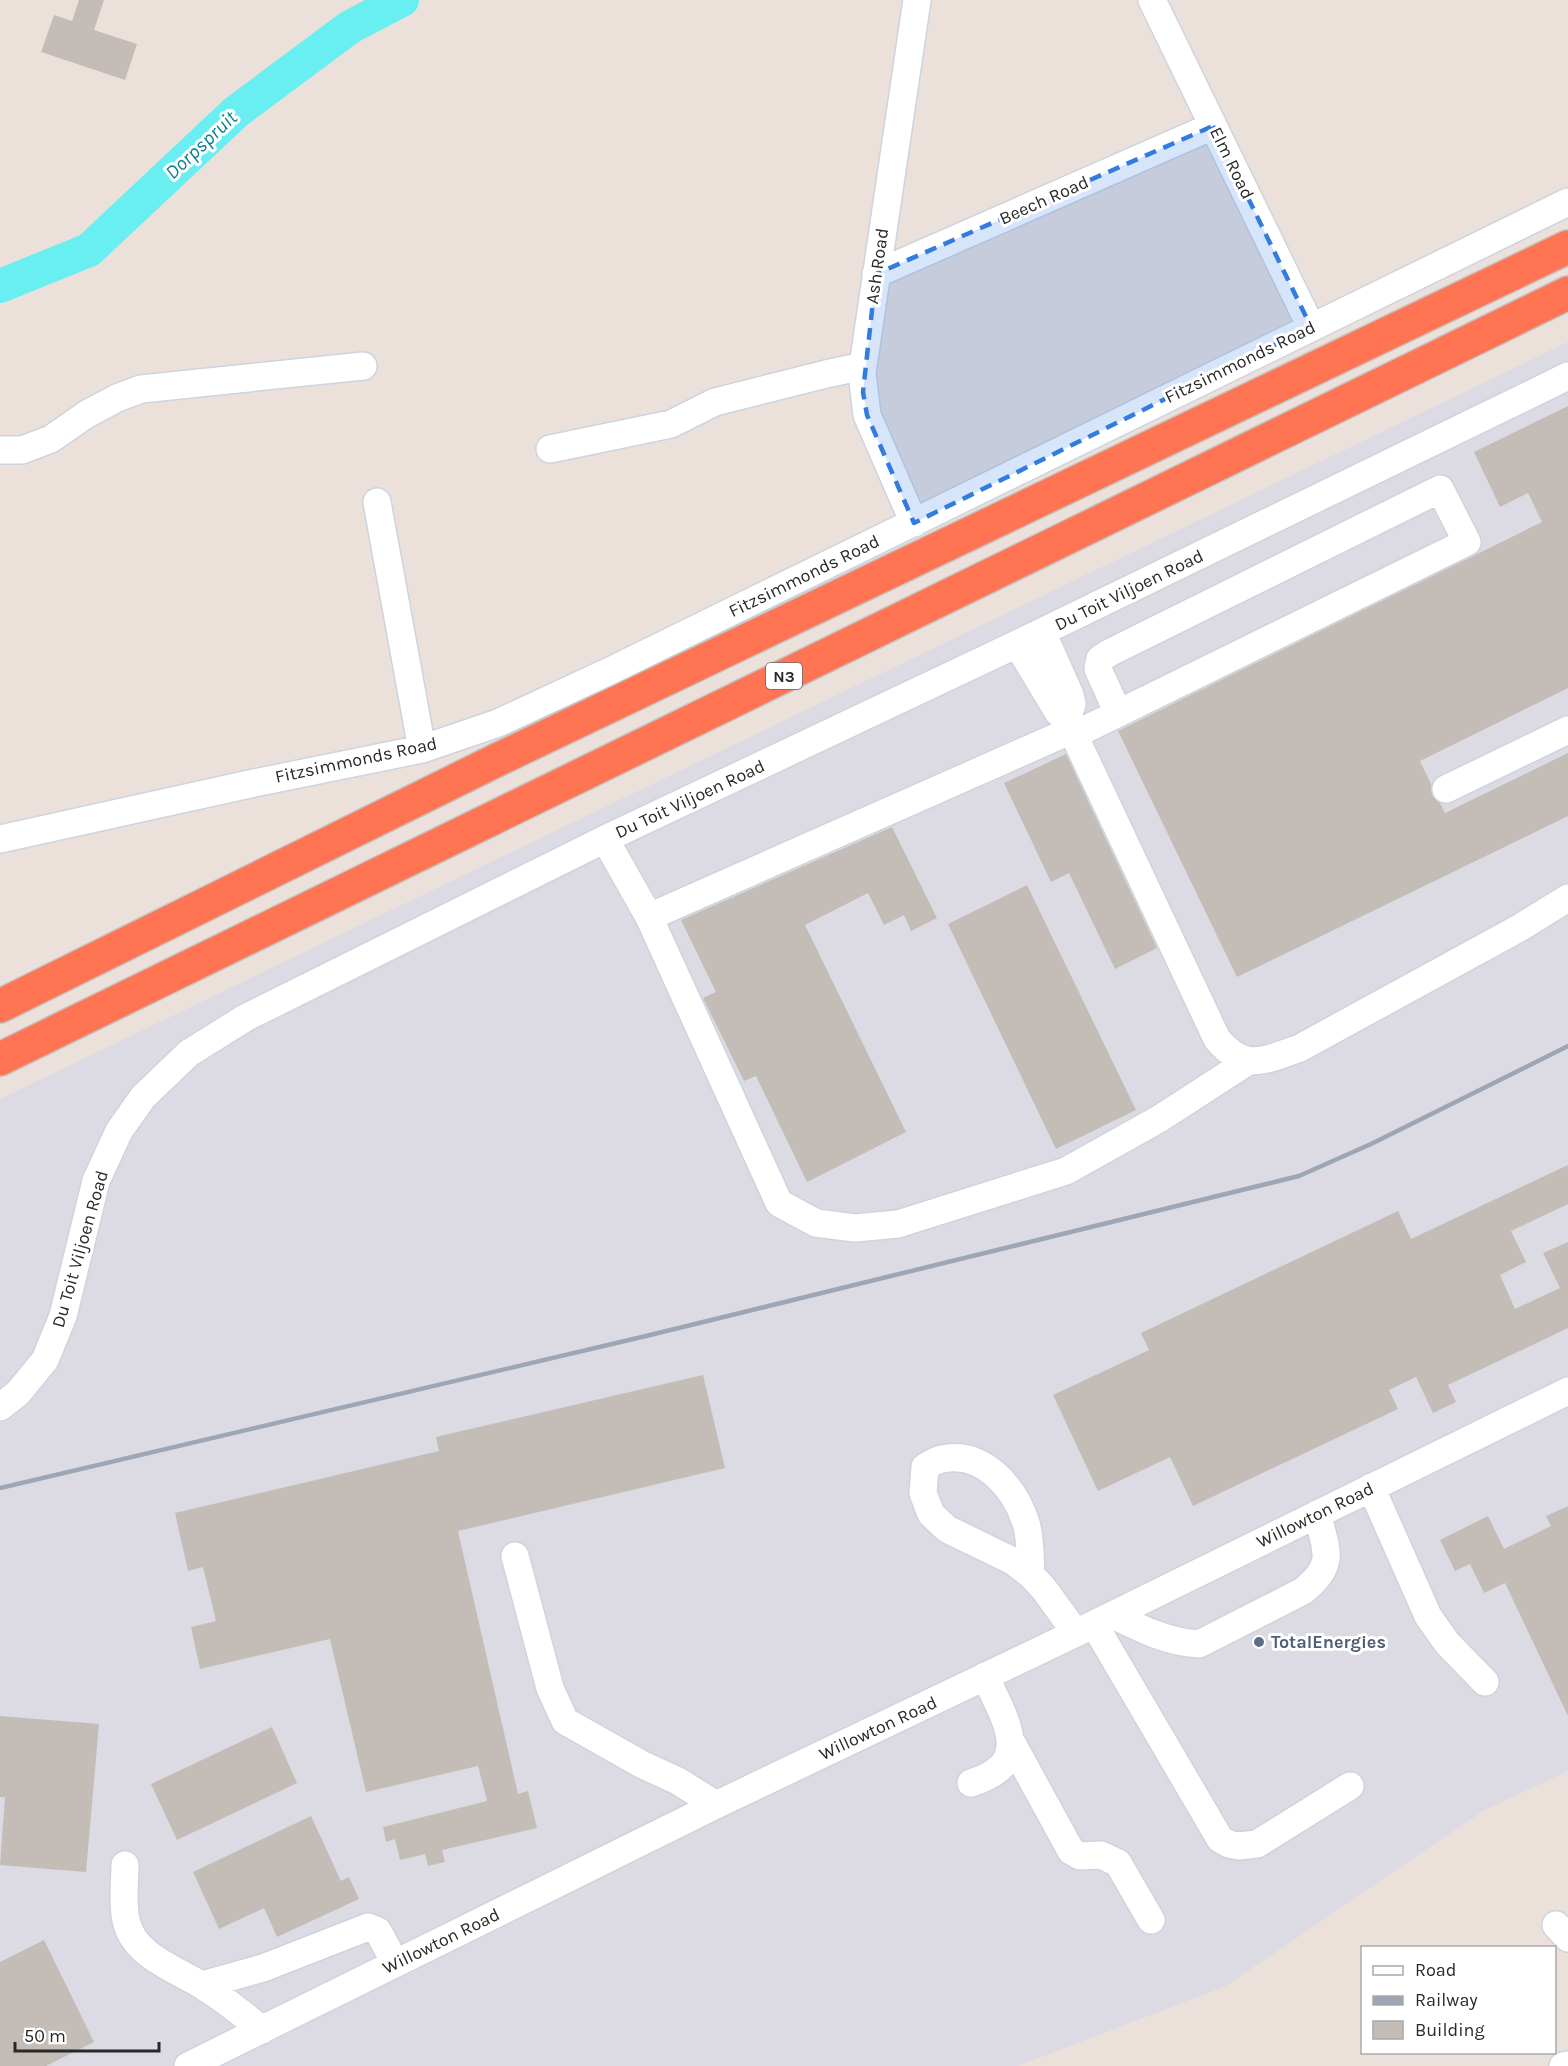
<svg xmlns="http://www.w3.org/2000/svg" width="1568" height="2066" viewBox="0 0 1568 2066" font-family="Karla,sans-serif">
  <rect width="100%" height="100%" fill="#ece0da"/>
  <!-- industrial -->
  <path fill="#dcdbe4" d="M1568 342V1771L1483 1811 1226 1986 1018 2066H0V1099Z"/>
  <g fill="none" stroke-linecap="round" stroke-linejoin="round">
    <!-- river -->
    <path stroke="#69eef2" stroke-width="34" d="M0 286 89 250 236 112 350 27 402 0"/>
  </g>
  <!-- building -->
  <path fill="#c4bcb6" d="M79 0H104L94 30 137 44 125 80 41 52 54 15 72 21Z
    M1568 406V688L1420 761 1431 784 1432 795 1440 803 1445 813 1568 753V816L1237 977 1118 731 1542 522 1528 493 1500 507 1474 452Z
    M1066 754 1157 948 1115 969 1069 873 1051 882 1004 783Z
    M892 827 937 918 911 931 904 915 884 925 868 893 805 925 906 1132 807 1182 756 1076 744 1081 703 998 716 992 681 920Z
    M1027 885 1136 1110 1056 1149 948 924Z
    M1568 1165V1204L1511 1231 1526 1262 1500 1275 1515 1309 1560 1288 1543 1253 1568 1242V1328L1448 1385 1456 1402 1433 1413 1416 1377 1389 1390 1398 1409 1193 1506 1170 1457 1098 1491 1053 1395 1149 1350 1141 1333 1398 1211 1411 1239Z
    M703 1375 725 1468 458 1531 518 1794 528 1791 537 1828 442 1850 445 1862 428 1866 425 1854 400 1860 395 1839 386 1842 383 1827 487 1801 478 1766 366 1792 330 1639 200 1669 191 1627 216 1621 203 1567 188 1571 175 1513 439 1451 436 1437Z
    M1568 1506V1716L1505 1583 1484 1593 1470 1564 1455 1571 1440 1540 1488 1516 1504 1549 1551 1526 1546 1516Z
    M0 1716 99 1724 86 1872 0 1865 5 1797H0Z
    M272 1727 297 1783 177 1840 151 1784Z
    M311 1816 341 1881 349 1877 359 1899 277 1937 264 1908 219 1929 193 1872Z
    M44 1940 94 2042 46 2066H0V1962Z"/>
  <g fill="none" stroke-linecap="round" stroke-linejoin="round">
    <defs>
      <path id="minor" d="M1152 0 1311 327
        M876 274 1213 126
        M550 449 671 424 715 402 826 374 863 366
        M0 450H22L51 439 87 414 117 398 141 389 363 366
        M377 502 422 749
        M914 523 867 415 862 373 917 0
        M1042 632 1070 695 1072 704 1067 720
        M1017 644 1058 712 1067 720 1217 1039C1245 1072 1263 1061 1300 1048L1521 927 1568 898
        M1072 730 649 917 779 1203 816 1223 855 1228 898 1224 1066 1171 1159 1119 1247 1062
        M1074 735 1467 542 1440 489 1109 653 1100 659 1098 669 1118 713
        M1446 789 1568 730
        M0 839 254 783 422 749 498 723 612 670 1568 202
        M605 839 649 917
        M0 1407 18 1393 45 1360 63 1316 96 1181 119 1131 143 1097 189 1053 245 1018 605 839 1017 644 1568 376
        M1371 1487 1428 1616 1447 1643 1485 1682
        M515 1556 550 1688 565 1721 643 1765 678 1781 716 1805
        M1031 1575C1030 1559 1031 1539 1026 1523 1015 1488 983 1450 942 1459 936 1460 930 1464 925 1467L923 1493 931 1514 947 1529 1013 1561 1031 1575 1044 1589 1076 1633
        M1113 1615C1141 1629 1167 1642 1199 1644L1303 1591C1336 1565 1327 1551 1317 1514
        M1094 1624 1220 1839 1229 1844 1239 1846 1257 1844 1350 1786
        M1012 1743 1071 1851 1080 1856 1101 1855 1118 1863 1151 1920
        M971 1783C1036 1763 1005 1720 985 1676
        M125 1865C125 1881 122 1904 126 1920 133 1956 176 1969 203 1986 224 1999 243 2014 262 2030
        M1556 1925 1568 1938
        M202 1985 263 1968 368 1927 378 1931 395 1963
        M188 2066 716 1805 1076 1633 1568 1391
        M1563 2066 1568 2065"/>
      <path id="highway" d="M0 1006 497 760 1568 247
        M0 1059 1568 293"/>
    </defs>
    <!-- minor casing -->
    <use href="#minor" stroke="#cdd4df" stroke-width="30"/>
    <!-- highway casing -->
    <use href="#highway" stroke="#c3c3c3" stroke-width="36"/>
    <!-- minor -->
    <use href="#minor" stroke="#fff" stroke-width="27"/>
    <!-- highway -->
    <use href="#highway" stroke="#ff7452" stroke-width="33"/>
    <!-- rail -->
    <path stroke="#9da6b4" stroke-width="4.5" d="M0 1488 646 1336 1299 1176 1371 1144 1568 1046"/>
  </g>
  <!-- marked area -->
  <path fill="#327bdf" fill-opacity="0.2" stroke="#327bdf" stroke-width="4.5" stroke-dasharray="12 8" stroke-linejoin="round" d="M1213 126 1311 327 914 523 867 415 863 392 876 274Z"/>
  <!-- markers -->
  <circle fill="#5c6f8a" stroke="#fff" stroke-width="2" cx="1259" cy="1642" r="6"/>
  <g text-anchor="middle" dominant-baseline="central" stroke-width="6" stroke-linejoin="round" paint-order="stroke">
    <!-- shield labels -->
    <rect fill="#fff" stroke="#696969" stroke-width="1.5" x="766" y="663" width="36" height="26" rx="4.5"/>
    <g font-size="16" font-weight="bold" fill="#292929">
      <text x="784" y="676">N3</text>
    </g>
    <!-- street labels -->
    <g font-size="18" fill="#292929" stroke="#fff">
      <text transform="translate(1232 163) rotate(64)">Elm Road</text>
      <text transform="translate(1044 200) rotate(-24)">Beech Road</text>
      <text transform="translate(877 266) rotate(-82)">Ash Road</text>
      <text transform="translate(1240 362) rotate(-26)">Fitzsimmonds Road</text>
      <text transform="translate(804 576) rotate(-26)">Fitzsimmonds Road</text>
      <text transform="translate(1129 590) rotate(-26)">Du Toit Viljoen Road</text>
      <text transform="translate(356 760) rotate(-12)">Fitzsimmonds Road</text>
      <text transform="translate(690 799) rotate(-25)">Du Toit Viljoen Road</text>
      <text transform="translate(80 1249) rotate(-74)">Du Toit Viljoen Road</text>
      <text transform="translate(1315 1515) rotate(-26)">Willowton Road</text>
      <text transform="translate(878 1728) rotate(-25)">Willowton Road</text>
      <text transform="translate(441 1941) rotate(-26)">Willowton Road</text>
    </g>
    <!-- service labels -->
    <g font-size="18" font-weight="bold" fill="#4e5e75" stroke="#fff" text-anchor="start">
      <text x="1271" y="1642">TotalEnergies</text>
    </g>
    <!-- water labels -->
    <g font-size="20" font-style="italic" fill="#0a828f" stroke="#fff">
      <text transform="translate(201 145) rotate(-43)">Dorpspruit</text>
    </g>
  </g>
  <!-- legend -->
  <rect x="1361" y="1946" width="195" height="108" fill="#ffffff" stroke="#a9a9a9" stroke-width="1.5"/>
  <rect x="1373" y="1966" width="30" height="9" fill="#ffffff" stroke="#a9a9a9" stroke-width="1.5"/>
  <text x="1415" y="1976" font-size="18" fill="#292929">Road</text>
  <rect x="1373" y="1996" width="30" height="9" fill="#9da6b4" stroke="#a9a9a9" stroke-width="1.5"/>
  <text x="1415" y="2006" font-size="18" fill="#292929">Railway</text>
  <rect x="1373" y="2021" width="30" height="18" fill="#c4bcb6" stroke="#a9a9a9" stroke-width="1.5"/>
  <text x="1415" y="2036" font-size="18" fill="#292929">Building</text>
  <!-- scale -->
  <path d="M15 2042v9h144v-9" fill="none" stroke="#292929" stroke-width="3"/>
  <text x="24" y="2042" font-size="18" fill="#292929" stroke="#ffffff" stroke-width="4.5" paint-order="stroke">50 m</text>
</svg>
